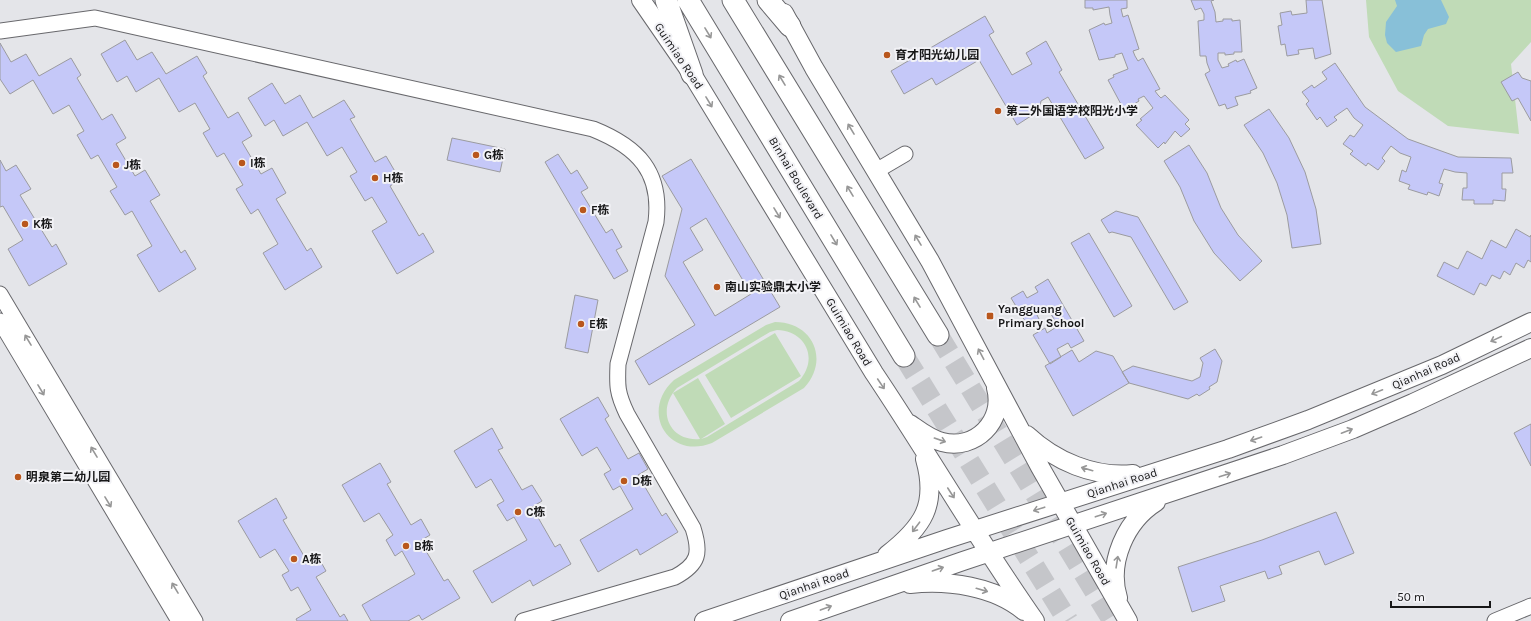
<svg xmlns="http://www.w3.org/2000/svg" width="1531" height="621" viewBox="0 0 1531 621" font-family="Karla,'Noto Sans SC',sans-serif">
  <rect width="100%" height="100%" fill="#e4e5e9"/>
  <!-- green -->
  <path fill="#c0dbb7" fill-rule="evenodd" d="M1366 0H1531V42L1511 64 1519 134 1448 126 1398 91 1369 37Z
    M775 322C813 322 830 360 804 388L712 443C669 460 639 412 674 380L766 325ZM777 330C806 331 819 359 799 381L707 437 701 439 725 424 698 378 673 393 700 439C669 442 656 410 677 388L770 332Z
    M775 333 801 376 731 418 705 375Z"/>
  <!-- water -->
  <path fill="#88c0d8" d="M1395 0H1441L1449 17 1446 24 1428 29 1424 35 1421 46 1396 52 1387 43 1385 35 1386 22 1397 6Z"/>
  <!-- building -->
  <path fill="#c5c8f8" stroke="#9b9b9f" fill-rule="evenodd" d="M1085 0H1127V8L1121 9 1123 17 1128 15 1139 49 1133 51 1135 56 1138 61 1143 58 1160 89 1155 91 1158 95 1161 98 1165 95 1189 120 1185 124 1190 129 1181 137 1175 131 1165 144 1164 142 1158 148 1136 125 1142 120 1140 119 1153 108 1144 96 1138 99 1139 101 1131 106 1130 104 1123 108 1108 80 1114 77 1113 75 1128 69 1122 53 1115 55V57L1099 60 1089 30 1104 23 1105 25 1112 23 1110 15 1109 7 1093 10V8H1085Z
    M1191 0H1214L1211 1 1215 12 1216 22 1223 21V19H1232V21L1240 20 1242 52H1234V54L1225 55V53H1218V60L1222 68 1229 66 1228 64 1236 60 1237 62 1244 59 1257 88 1250 91 1251 93 1235 97 1238 105 1227 109 1225 104 1219 106 1205 74 1210 71 1207 63 1206 56H1200L1198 21 1204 20V14L1201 8 1195 10Z
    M1306 0H1322L1331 54 1315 59 1313 48 1298 50 1299 54 1287 56 1285 44 1281 45 1278 26 1282 25 1280 13 1291 11 1292 15 1307 13Z
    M985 16 994 32 989 35 1012 75 1032 64 1026 53 1046 41 1062 70 1059 72 1104 148 1085 159 1048 97 1041 101 1040 106 1034 114 1017 125 979 60 936 85 932 78 904 94 891 71Z
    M125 40 137 60 152 52 166 74 197 56 207 73 203 76 228 118 238 112 252 136 242 142 261 174 272 168 286 193 276 199 307 251 311 248 322 267 285 290 263 253 278 244 258 209 251 214 236 189 243 185 224 153 217 157 203 133 210 129 195 103 179 112 159 78 136 92 127 76 117 82 101 54Z
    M0 43 11 62 26 54 39 76 71 58 81 75 77 78 102 120 112 114 126 138 116 144 135 176 145 170 160 195 150 201 181 253 185 250 196 269 159 292 137 255 152 246 132 211 125 215 110 191 117 187 98 155 91 159 77 135 84 131 69 105 53 114 33 80 10 94 0 79Z
    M1335 63 1365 107 1408 139 1458 157 1511 158 1513 173H1502V189H1506L1505 201 1493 200V204H1474V200H1462L1463 188H1467V173L1455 172 1444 169 1439 183 1443 184 1439 196 1428 192 1427 195 1408 189 1410 185 1399 181 1402 170 1406 172 1411 157 1400 153 1391 146 1382 158 1385 161 1378 170 1368 163 1366 166 1350 154 1353 151 1343 144 1350 135 1354 137 1363 125 1354 118 1347 108 1334 117 1337 120 1327 127 1320 117 1317 120 1306 104 1309 101 1302 92 1312 85 1314 88 1327 79 1322 72Z
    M1518 72 1522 78 1531 81V121L1518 98 1512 101 1501 82Z
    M272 83 285 104 300 95 313 118 344 100 355 117 350 119 375 162 386 156 400 180 390 186 419 236 423 233 434 252 397 274 372 231 387 222 372 197 365 201 350 176 357 172 342 147 327 156 307 122 283 136 274 120 265 126 248 98Z
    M1269 109 1289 138 1305 172 1316 209 1321 244 1292 248 1287 215 1277 183 1263 153 1244 125Z
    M452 138 505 149 500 172 447 160Z
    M1189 145 1207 173 1221 208 1238 235 1262 261 1240 281 1214 253 1194 221 1180 187 1164 161Z
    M558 154 571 174 577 170 588 188 581 192 606 233 612 229 622 247 616 250 628 271 614 279 545 162Z
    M691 159 780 307 649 385 635 361 695 325 665 276 682 209 662 176ZM706 218 751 294 715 316 683 262 703 250 690 228Z
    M0 160 6 171 16 165 31 189 20 195 52 247 56 244 67 264 29 286 8 249 23 240 3 206 0 207Z
    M1116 211 1138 217 1188 302 1174 310 1131 237 1112 232 1109 233 1101 220Z
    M1516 229 1530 237 1531 235V262L1528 260 1524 268 1516 263 1510 275 1504 271 1500 279 1492 275 1486 286 1480 283 1474 295 1437 276 1444 262 1458 269 1467 251 1482 259 1491 240 1506 248Z
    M1089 233 1132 306 1114 317 1071 243Z
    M1048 279 1084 341 1071 348 1068 343 1057 349 1061 357 1050 364 1033 335 1045 328 1047 333 1058 326 1048 309 1037 315 1039 319 1028 326 1011 298 1023 291 1027 298 1038 292 1035 287Z
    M575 295 598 300 588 353 565 348Z
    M1215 349 1222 361 1217 382 1209 387 1210 389 1199 396 1197 394 1188 399 1129 383 1122 372 1133 366 1192 381 1200 377 1203 363 1200 358Z
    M1072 350 1079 362 1096 351 1113 356 1129 383 1073 416 1045 366Z
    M598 397 609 416 605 419 628 459 639 453 648 469 638 475 662 516 666 513 678 532 640 555 637 549 598 572 580 540 633 509 620 486 613 490 604 474 611 470 597 447 582 456 560 419Z
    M1531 424V466L1514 433Z
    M492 428 503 448 498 450 522 490 532 485 542 501 532 507 555 547 560 544 571 564 533 586 530 580 492 603 473 571 527 540 514 517 507 521 497 505 504 501 491 479 476 488 454 451Z
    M380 463 391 482 387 484 411 525 421 519 430 535 420 541 444 581 448 579 460 598 422 620 419 615 408 621H371L362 605 415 574 402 551 395 556 386 540 393 535 379 513 364 522 342 485Z
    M276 498 287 518 283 520 307 561 317 555 326 571 316 577 340 617 344 614 348 621H297L296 619 311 610 298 587 291 591 282 575 289 571 275 549 260 558 238 521Z
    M1336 512 1354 553 1325 565 1319 551 1279 566 1282 574 1268 579 1265 571 1220 586 1225 601 1192 612 1178 567 1262 540Z"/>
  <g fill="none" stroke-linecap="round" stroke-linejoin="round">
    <!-- highway-tunnel -->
    <path stroke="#c5c6ca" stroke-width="21" stroke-dasharray="21 10" stroke-linecap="butt" d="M938 335 1113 621
      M904 356 1068 621"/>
    <defs>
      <path id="minor" d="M0 31 95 18 593 129C638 147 662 172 656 222L618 364C617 386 617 393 627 414L693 528C701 553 699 564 675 577L523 621
        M876 171 905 154
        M0 294 195 621
        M0 321 179 621
        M1495 621 1531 606"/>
      <path id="major" d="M641 0 692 74 874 373C929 455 978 540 1035 621
        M784 13 814 68 930 261 1040 467 1128 621
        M910 424C920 431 930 439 942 442 975 451 1005 421 996 388
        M1027 435C1055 461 1094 478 1133 474
        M887 555C923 527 938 505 925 459
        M910 584C948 580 994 586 1024 611
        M1118 598C1107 562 1126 521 1156 502
        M704 621 947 539 1228 449 1308 420 1442 365 1531 322
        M790 621 963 561 1283 455 1353 429 1413 403 1531 348"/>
      <path id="highway" d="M666 0 692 74
        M688 0 904 356
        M733 0 938 335
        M768 0 790 26"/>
    </defs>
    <!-- minor casing -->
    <use href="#minor" stroke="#68686c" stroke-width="17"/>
    <!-- major casing -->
    <use href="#major" stroke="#68686c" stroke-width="20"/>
    <!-- highway casing -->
    <use href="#highway" stroke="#68686c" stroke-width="23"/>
    <!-- minor -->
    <use href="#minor" stroke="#fff" stroke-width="15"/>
    <!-- major -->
    <use href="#major" stroke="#fff" stroke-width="18"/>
    <!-- highway -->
    <use href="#highway" stroke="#fff" stroke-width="21"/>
  </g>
  <!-- one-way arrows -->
  <defs><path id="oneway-shaft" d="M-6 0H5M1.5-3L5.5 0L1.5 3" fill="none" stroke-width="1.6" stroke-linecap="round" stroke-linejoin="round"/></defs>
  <g stroke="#979797">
    <use href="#oneway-shaft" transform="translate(708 33) rotate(59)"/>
    <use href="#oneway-shaft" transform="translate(782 80) rotate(-121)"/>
    <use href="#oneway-shaft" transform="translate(709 102) rotate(59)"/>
    <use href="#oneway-shaft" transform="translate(851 129) rotate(-121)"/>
    <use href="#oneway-shaft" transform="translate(850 191) rotate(-121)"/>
    <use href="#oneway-shaft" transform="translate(777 213) rotate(59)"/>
    <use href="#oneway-shaft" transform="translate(834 240) rotate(59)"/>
    <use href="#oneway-shaft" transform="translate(918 240) rotate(-121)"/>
    <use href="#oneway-shaft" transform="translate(917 302) rotate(-121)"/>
    <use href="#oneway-shaft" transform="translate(1496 339) rotate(155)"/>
    <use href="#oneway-shaft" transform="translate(28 340) rotate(-121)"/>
    <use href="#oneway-shaft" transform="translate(981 354) rotate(-118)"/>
    <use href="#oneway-shaft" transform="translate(881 384) rotate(56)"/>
    <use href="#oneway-shaft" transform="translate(41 390) rotate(59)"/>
    <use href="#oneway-shaft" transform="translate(1377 392) rotate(158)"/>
    <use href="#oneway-shaft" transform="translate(1347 431) rotate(-21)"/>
    <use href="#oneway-shaft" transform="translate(1256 439) rotate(161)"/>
    <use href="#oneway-shaft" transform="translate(940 440) rotate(19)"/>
    <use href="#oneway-shaft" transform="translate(94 452) rotate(-121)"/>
    <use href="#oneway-shaft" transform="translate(1087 469) rotate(-164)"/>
    <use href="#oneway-shaft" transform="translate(1225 475) rotate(-18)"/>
    <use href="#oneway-shaft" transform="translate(951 493) rotate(57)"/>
    <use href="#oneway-shaft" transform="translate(108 502) rotate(59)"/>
    <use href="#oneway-shaft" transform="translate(1039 509) rotate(162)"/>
    <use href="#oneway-shaft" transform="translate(1101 515) rotate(-18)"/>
    <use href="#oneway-shaft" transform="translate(916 527) rotate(127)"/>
    <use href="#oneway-shaft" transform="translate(1117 562) rotate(-81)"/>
    <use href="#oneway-shaft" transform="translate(938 569) rotate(-19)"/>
    <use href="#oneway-shaft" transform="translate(175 588) rotate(-121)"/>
    <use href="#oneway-shaft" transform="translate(982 590) rotate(16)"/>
    <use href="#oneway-shaft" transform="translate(826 608) rotate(-20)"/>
  </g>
  <!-- markers -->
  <g fill="#b9571d" stroke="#f2f2f6" stroke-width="1.5">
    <circle cx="887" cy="55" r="4"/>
    <circle cx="998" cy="111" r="4"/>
    <circle cx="476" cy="155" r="4"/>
    <circle cx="242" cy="163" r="4"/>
    <circle cx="116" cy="165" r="4"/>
    <circle cx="375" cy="178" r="4"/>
    <circle cx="583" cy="210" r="4"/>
    <circle cx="25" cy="224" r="4"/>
    <circle cx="717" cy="287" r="4"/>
    <rect x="986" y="312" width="8" height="8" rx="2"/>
    <circle cx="581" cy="324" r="4"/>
    <circle cx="18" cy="477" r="4"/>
    <circle cx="624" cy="481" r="4"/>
    <circle cx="518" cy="512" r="4"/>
    <circle cx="406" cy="546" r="4"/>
    <circle cx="294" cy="559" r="4"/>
  </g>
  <g text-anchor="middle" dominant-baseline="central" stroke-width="4" stroke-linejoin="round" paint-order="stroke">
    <!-- poi labels -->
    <g font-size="12" font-weight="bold" fill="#171718" stroke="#f2f2f6" text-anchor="start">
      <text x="895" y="55">育才阳光幼儿园</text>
      <text x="1006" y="111">第二外国语学校阳光小学</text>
      <text x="484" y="155">G栋</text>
      <text x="250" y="163">I栋</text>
      <text x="124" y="165">J栋</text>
      <text x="383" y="178">H栋</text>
      <text x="591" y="210">F栋</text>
      <text x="33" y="224">K栋</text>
      <text x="725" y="287">南山实验鼎太小学</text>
      <text x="998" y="309">Yangguang<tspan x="998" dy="14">Primary School</tspan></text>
      <text x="589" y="324">E栋</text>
      <text x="26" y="477">明泉第二幼儿园</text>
      <text x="632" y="481">D栋</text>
      <text x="526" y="512">C栋</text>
      <text x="414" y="546">B栋</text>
      <text x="302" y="559">A栋</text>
    </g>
    <!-- street labels -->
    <g font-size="12" fill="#171718" stroke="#f2f2f6">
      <text transform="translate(679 56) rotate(56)">Guimiao Road</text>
      <text transform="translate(796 178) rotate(59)">Binhai Boulevard</text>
      <text transform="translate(849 332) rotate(59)">Guimiao Road</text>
      <text transform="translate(1426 371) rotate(-24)">Qianhai Road</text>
      <text transform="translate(1122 483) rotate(-18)">Qianhai Road</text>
      <text transform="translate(1088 551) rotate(60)">Guimiao Road</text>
      <text transform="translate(814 584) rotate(-19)">Qianhai Road</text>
    </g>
  </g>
  <!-- scale -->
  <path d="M1391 601v6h99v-6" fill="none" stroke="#171718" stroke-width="2"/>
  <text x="1397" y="601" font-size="12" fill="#171718" stroke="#f2f2f6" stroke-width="3" paint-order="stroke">50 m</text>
</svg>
